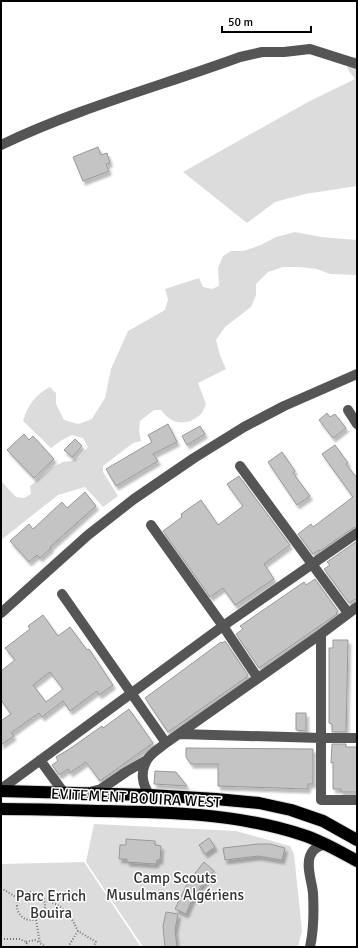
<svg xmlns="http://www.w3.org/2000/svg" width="358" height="948" viewBox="0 0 358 948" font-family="Signika,sans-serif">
  <defs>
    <filter id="shadow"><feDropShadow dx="2.5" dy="4" stdDeviation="1" flood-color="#0004"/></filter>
  </defs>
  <rect width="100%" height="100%" fill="#fff"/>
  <!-- green -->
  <path fill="#dcdcdc" d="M354 57H357V186L305 194 275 202 247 223 183 172 308 102 355 79 349 71 346 64Z
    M295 232 321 237 357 240V275L330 274 317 269 300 267H283L268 272 256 284V295L251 307 225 327 216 340 220 355 226 369 198 383 206 404C204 408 203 413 200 415 186 427 171 424 161 410H154L140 421 139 431 141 441 133 443 103 466V472L118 496 103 507 85 487 58 495 1 540V481L16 497 24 498 31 494 30 486 53 467 63 462 71 461 79 458 88 447 83 438 72 435 62 440 51 448 23 421C28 405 35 395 50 387L56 393V404L64 420 78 424 92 419 105 398 111 369 128 331 165 310 168 299 165 289 199 278 203 287 212 289 219 286 218 268 223 256 231 251H243L261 245 276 237Z
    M94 824 236 831 290 846 294 854 302 931 298 947H143L86 862Z
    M84 862 141 947H1V864Z"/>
  <!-- building -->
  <path fill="#c4c4c4" stroke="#999" fill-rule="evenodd" filter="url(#shadow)" d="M98 147 101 155 107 153 110 163 106 164 109 171 83 181 73 157Z
    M327 413 330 417 335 414 346 428 333 438 319 420Z
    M168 424 177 442 153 454 158 461 116 486 106 469 152 442 148 435Z
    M200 426 205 434 187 445 182 436Z
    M24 434 29 440 33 436 54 459 34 478 7 450Z
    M75 439 82 446 72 457 64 450Z
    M335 445 348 463 346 464 357 478V527L353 528 320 551 319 550 313 554 298 534 311 524 313 527 353 497 322 454Z
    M282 452 295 471 293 473 310 496 297 505 268 462Z
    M239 476 290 545 264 564 274 579 235 605 223 588 210 597 163 531 182 517 181 514 201 500 218 525 243 506 227 484Z
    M85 492 96 506 50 547 51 548 40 558 37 555 29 562 10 541 29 524 33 529 62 502 67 508Z
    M357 541V598L349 603 324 569 330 565 327 562Z
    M315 579 338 611 336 613 337 614 259 668 236 634 243 629 240 626 304 582 306 585Z
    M43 615 58 636 70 627 87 650 89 649 113 685 99 695 97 691 70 711 63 701 42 717 39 713 11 733 14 736 1 745V718L2 720 11 714 1 700V671L15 660 5 648 30 629 28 626ZM50 672 63 689 46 702 33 685Z
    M333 640H348L346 732H332V724L329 723V648H333Z
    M225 641 248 675 247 677 168 732 145 698 221 642 222 643Z
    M129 709 153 743 100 781 86 762 70 773 68 769 59 775 52 765 58 761 56 757 68 750 102 726 103 728Z
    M296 713H306V731L296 730Z
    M332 744H346V747H357V792H341V789H333V762L331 763Z
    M186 748 313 749V784H308V789L218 786V764H191L186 757Z
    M155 771 176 772 187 786 154 784Z
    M209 838 215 847 205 854 199 845Z
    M126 839 155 841V845L161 846 160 860H157L156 864 127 862V859H119L120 845H126Z
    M258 844H270L285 848 282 860 258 856 225 860 223 848Z
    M204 862 214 871 202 885 191 902 186 914 175 909 188 882Z
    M166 912 178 914 175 930 177 947H165L163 926Z"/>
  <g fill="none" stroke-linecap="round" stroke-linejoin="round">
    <defs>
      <path id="highway" d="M1 791 150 795 216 799 259 803 291 810 323 821 357 840
        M1 809C33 809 66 810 98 811 167 812 237 813 303 835 322 841 339 851 357 861"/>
    </defs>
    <!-- highway casing -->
    <use href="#highway" stroke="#dbdbdb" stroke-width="14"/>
    <!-- path -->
    <path stroke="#777" stroke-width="2" stroke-dasharray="1 2" stroke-linecap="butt" d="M1 888 19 899
      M17 906a14 14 0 1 1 28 0a14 14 0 1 1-28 0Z
      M44 899C65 908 67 909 78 931
      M36 920 40 943 46 947
      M1 939H20L26 942 28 947
      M26 942 35 940 40 943
      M68 947 78 931 96 942 93 947"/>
    <!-- minor -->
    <path stroke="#555" stroke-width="10" d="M1 145C78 108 161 86 240 57L262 52H284L310 49 357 64
      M348 410 357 424
      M240 466 348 613
      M151 525 223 626 257 677
      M62 594 166 743 321 634 357 607
      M1 613 88 535 134 499 194 458 244 427 284 406 357 374
      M321 634V800H357
      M179 734 321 738H357
      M40 760 64 793
      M1 789 223 626 357 533
      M90 792 101 789 126 772 147 760
      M150 795C142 785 140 772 147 760 151 753 160 748 166 743
      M310 947C314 929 314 912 313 893 312 882 306 867 310 856 313 848 319 846 327 844"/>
    <!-- highway -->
    <use href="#highway" stroke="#000" stroke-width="12"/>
  </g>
  <g text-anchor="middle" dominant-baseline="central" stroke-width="3" stroke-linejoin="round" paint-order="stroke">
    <!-- street labels -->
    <g font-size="15" fill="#000" stroke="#fff">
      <text transform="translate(136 798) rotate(3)">EVITEMENT BOUIRA WEST</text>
    </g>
    <!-- park labels -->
    <g font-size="15" fill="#333" stroke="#fff">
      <text x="175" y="878">Camp Scouts<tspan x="175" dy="17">Musulmans Algériens</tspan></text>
      <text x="51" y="896">Parc Errich<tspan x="51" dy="17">Bouira</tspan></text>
    </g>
  </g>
  <!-- border -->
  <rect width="358" height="948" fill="none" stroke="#000000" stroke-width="4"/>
  <!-- scale -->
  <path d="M222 26v6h89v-6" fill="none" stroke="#000000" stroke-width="2"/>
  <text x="228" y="26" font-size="12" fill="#000000" stroke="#ffffff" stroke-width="3" paint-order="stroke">50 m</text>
</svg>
